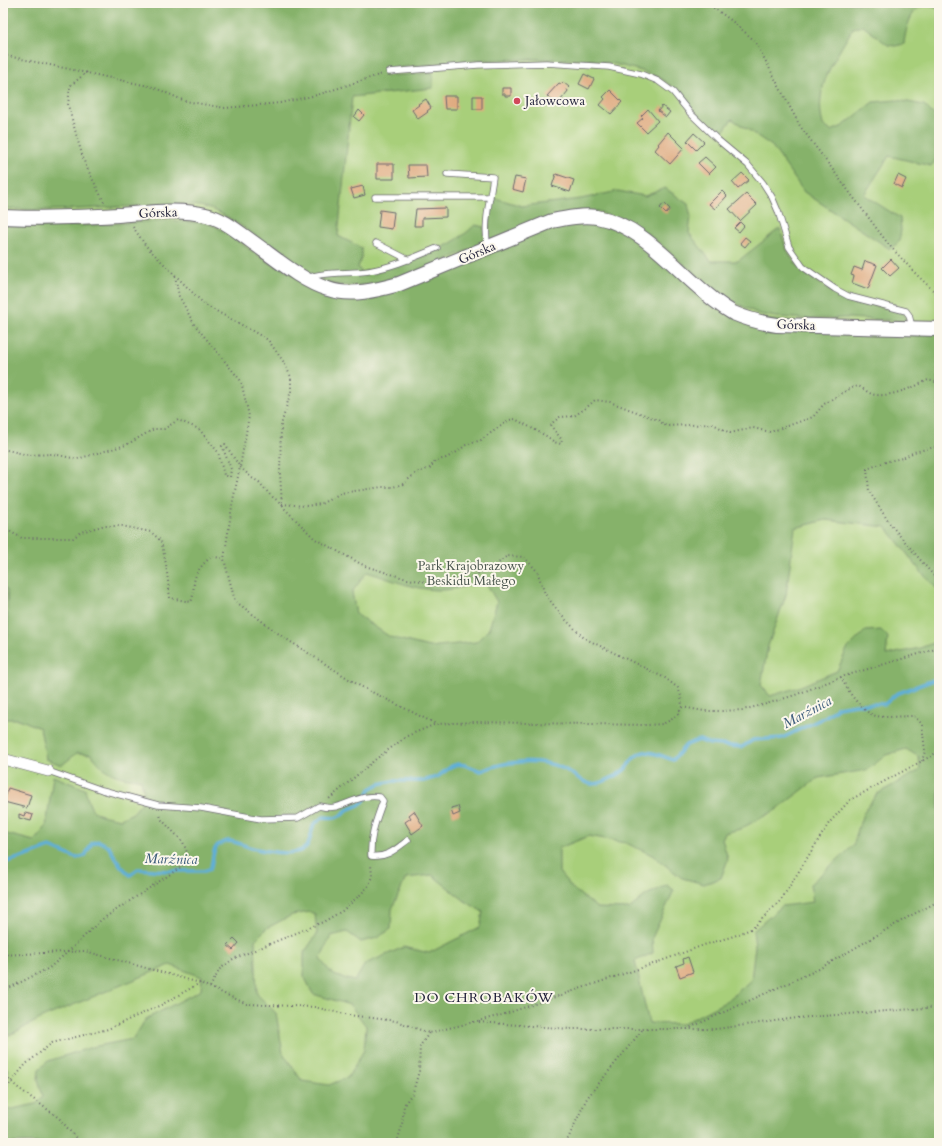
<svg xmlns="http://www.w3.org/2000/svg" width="942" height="1146" viewBox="0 0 942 1146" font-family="Cardo,serif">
  <rect width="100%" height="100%" fill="#fbf7ec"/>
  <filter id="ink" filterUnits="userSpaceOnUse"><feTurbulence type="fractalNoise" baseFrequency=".025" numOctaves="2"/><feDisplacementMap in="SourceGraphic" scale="8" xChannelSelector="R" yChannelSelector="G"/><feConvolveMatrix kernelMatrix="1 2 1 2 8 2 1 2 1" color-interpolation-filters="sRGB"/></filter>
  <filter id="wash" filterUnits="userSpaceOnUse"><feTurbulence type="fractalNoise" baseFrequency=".012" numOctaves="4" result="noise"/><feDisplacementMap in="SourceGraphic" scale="16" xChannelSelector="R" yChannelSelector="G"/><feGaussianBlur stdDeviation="0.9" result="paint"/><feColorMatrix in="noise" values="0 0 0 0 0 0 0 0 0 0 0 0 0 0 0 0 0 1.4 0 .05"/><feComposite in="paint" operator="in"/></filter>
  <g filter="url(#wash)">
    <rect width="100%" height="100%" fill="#f1e7cd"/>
    <!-- green -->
    <path fill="#a8cf7a" stroke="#65785a" d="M3 3H939V1143H3Z"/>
    <!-- forest -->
    <path fill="#86b26a" stroke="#546a52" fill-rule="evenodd" d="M3 3H939V10C935 7 933 7 927 6 911 4 905 32 904 44L895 46 888 45 863 26 853 28C835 60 813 86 823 125L831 131 843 126 873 102 897 100 924 105 939 120V156L931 166 889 156 864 195 900 218 901 230 899 242 890 249 804 192 772 146 732 119 720 136 693 110 677 90 660 78 642 71 615 64 592 60 546 59 479 60 385 69 386 76 433 73V88L352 97 338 236 362 248V257L358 267 361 272C401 264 445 254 475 225L484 227 483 244C443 260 373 296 330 283 307 275 288 259 268 245 250 232 222 210 200 206 181 203 161 205 142 206 96 207 49 213 3 208Z
      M665 188 688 204 691 217 689 233 711 261H738L780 228C783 239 786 251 793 260 804 275 831 293 848 299 865 304 883 307 900 311L905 315 906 318 905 321 847 318 808 319 776 317 759 314 742 306 718 293 648 234 598 211 490 242 488 237 492 197 522 206 581 199 618 191 645 196Z
      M164 220 205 223 217 227 268 262 347 299 545 228 580 221 610 225 636 240 732 317 939 333V591L922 573 886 527 826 520 795 528 786 595 768 646 761 685 770 696 796 688 837 671 847 649 865 631 881 630 888 637 886 655 920 648 939 641V1143H3V1111L36 1104 43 1097 38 1079 39 1069 48 1061 92 1047 133 1039 146 1019 201 990 202 977 170 965 44 1017 10 1035 3 1034V833L34 841 46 827 53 776 85 789C92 817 94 813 120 819L133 813 145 799 141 780C113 775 110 777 91 754L77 753 62 765 46 759 40 728 19 719H3V642L8 635 7 590 3 585V225C57 229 110 224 164 220ZM367 572C390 579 415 590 439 590 455 590 470 585 485 581L497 602 489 629 476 642 429 647 390 637 356 614 352 592ZM906 749 919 757 920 770 877 794 863 813 853 846 810 884 813 902 782 906 753 931 755 946 751 980 727 1001 682 1024 649 1023 635 961 653 953 652 938 674 890 667 885 646 895 629 909 597 908 572 888 559 872V848L589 836 626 843 652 855 682 878 704 884 721 878 728 859 722 839 725 833 740 829 776 810 818 778 867 770 886 755ZM432 875 465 901 483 912 480 927 429 953 404 947 365 964 355 981 333 975 320 959 331 936 347 932 361 942 377 938 391 929 392 909 406 878ZM310 912 315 914 317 934 304 953V976L313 994 350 1005 366 1026 364 1050 348 1077 329 1085 302 1081 283 1053 276 1013 257 994 255 940 267 928 292 915Z
      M3 1063 8 1070 6 1085 3 1088Z"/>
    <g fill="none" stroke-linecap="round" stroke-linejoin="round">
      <!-- stream -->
      <path stroke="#5eafd8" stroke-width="3.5" d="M3 863 29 855 50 847 76 858 85 856 92 843 99 841 108 846 121 866 130 875 138 869 168 871H204L210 869C214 861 211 853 217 846 220 843 224 842 228 841 236 841 244 846 252 848 265 851 296 858 306 847 311 842 311 830 314 824L324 817 335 818 342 815 347 810 359 805 364 801 370 789 379 784 393 781H423L437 777 452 766 458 764 465 765 481 771C505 761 540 757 564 769 572 773 581 782 591 784 599 785 620 775 626 768 631 762 635 754 644 752 652 751 665 757 673 760L686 745 699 740 710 744 742 747 753 740 782 738 825 717 838 707 855 704H885L896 694 939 678"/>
    </g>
    <g id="blocks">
      <!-- building -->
      <path fill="#dea87d" d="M584 74 594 79 589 89 579 84Z
        M563 82 569 87 567 89 568 91 557 105 547 96 559 83 561 84Z
        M502 88H511V96H505V94H502Z
        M610 90 622 102 611 114 600 105 605 99 603 97Z
        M444 96H457V109H445Z
        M473 96H482V109H473Z
        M426 99 431 108 427 111 428 112 418 119 412 110 419 105 418 104Z
        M662 106 670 112 666 117 658 111Z
        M648 109 658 121 646 132 637 123 643 118 641 116Z
        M359 110 364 115 359 121 354 117Z
        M668 132 684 148 670 164 655 150 659 145 658 144Z
        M694 133 704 142 696 150 687 141Z
        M705 157 716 167 709 174 698 163Z
        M377 164H394V179H377Z
        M408 165H426L427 177 409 178Z
        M742 173 749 180 738 189 732 182Z
        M556 174 574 180 570 192 552 186Z
        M898 175 906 179 902 188 894 184Z
        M515 177 526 179 523 192 512 189Z
        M363 186 365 195 354 198 351 189Z
        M722 191 727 196 715 209 709 204Z
        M746 194 757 205 740 221 729 209Z
        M664 203 670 209 666 214 660 208Z
        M446 208V217L422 218V226H414L416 209Z
        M380 210 394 212 392 229 378 227Z
        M740 222 744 226 739 232 734 228Z
        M745 237 750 241 745 247 740 243Z
        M891 259 899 268 890 276 882 268Z
        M865 261 877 265 868 289 852 283 854 276 851 275 854 267 862 270Z
        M8 788 31 795 27 808 4 802Z
        M458 806 460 813 453 816 451 808Z
        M414 811 423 826 412 834 405 822 411 818 409 815Z
        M25 813 33 815 31 821 19 818V814L24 816Z
        M234 938 239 943 233 950 227 945Z
        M688 957 693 972 680 977 676 966 684 963 683 959Z"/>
    </g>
  </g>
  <g filter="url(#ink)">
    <use href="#blocks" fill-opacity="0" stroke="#6a676e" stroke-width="1"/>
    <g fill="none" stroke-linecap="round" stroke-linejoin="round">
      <defs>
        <path id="service" d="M389 72 478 65 546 63 609 67 641 74 658 81 673 92 690 113 718 140 748 165 763 183 772 197 778 211 789 247 803 267 835 289 848 296 906 311 909 315 912 327
          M447 174 493 177C490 200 483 225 488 248
          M375 197H490
          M376 243 409 260
          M307 278C323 271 351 274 369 271 393 267 415 257 437 248
          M48 771 102 790 158 805 201 808 261 819 298 818 319 806C336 810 340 805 355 800 363 797 372 796 380 797L383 801C376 821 370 834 371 856 387 858 396 849 408 840"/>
        <path id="minor" d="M3 759 48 771"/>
        <path id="tertiary" d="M3 217C41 219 80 217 118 215 147 213 179 208 206 215 223 219 237 231 251 241 274 257 301 281 328 289 351 297 377 290 399 284L552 221C567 218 582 215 597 217 636 224 666 258 694 283 706 294 719 305 733 313 747 319 762 323 777 325L939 329"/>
      </defs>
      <!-- service casing -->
      <use href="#service" stroke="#6a676e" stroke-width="7"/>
      <!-- minor casing -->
      <use href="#minor" stroke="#6a676e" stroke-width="12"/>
      <!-- tertiary casing -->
      <use href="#tertiary" stroke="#6a676e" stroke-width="16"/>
      <!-- path -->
      <path stroke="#6a676e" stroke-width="2" stroke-dasharray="1 3" stroke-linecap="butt" d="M707 3 732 21 755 41 800 126 889 245 916 274 939 296
        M3 55 153 87 185 101 225 108 280 103 317 95 382 74
        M87 72 70 86 68 105 78 141 85 164 105 204
        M133 227 146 246 205 305 249 329 268 340 283 361 291 377V391L281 425 280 474 282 504 285 509 315 539 365 566 407 579 435 583 469 578 496 565 507 556 524 557 537 571 545 594 562 616 584 638 665 678 678 688 681 696 682 707 679 713 672 719 663 724 647 725 474 722 436 724 407 736 376 759 329 799
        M175 276 179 296 194 324 241 381 249 416 240 467 233 500 224 559 235 601 283 637 360 686 436 724
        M939 446 914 452 903 458 888 461 867 469 869 491 890 524 939 582
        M3 449 28 455 53 454 77 459 126 445 154 429H164L178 420 199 429 218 452 224 475 230 477 231 469 222 446 225 444 240 467 252 478 259 482 270 495 282 504 305 506 321 504 341 493 382 487H393L403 484 416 473 430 468 435 461 446 458 457 452 466 445 481 440 509 420 515 419 548 437 554 442 561 444 562 440 551 426 552 423 560 417 574 416 586 408 595 400 610 402 658 420 666 426 713 424 730 433 753 428 770 432 813 417 824 404 851 388 858 386C863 388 868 393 872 394 886 399 915 387 928 380L939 383
        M3 528 22 538H73L81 532 102 526H122L151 532 161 541 166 564 170 598 191 602C194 595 193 590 194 583 195 571 204 563 212 556L224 559
        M841 677C847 690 861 712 876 716 887 718 903 716 914 716L922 724 925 751 922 761
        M682 707 704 711H722L742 710 763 705 795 695 841 677 939 648
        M3 955 85 951 200 983 247 1004 314 1007 349 1015 396 1021 429 1033 502 1015 653 964 704 945 734 936 753 928 781 900 829 823 850 800 933 755 939 750
        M210 987 220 969 233 959 323 922 342 911 361 894 369 885 372 876 371 865
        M3 991 49 968 69 951 101 920 181 867 188 855 183 842 161 819 160 814
        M479 1022 570 1029H716L797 1018 939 1007
        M687 1029 819 969 908 917 939 901
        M3 1074 17 1087 59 1118 80 1143
        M3 1095 11 1082 26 1064 52 1043 108 1029 161 1005 200 983
        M397 1143 402 1125 404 1105 413 1092 419 1071 420 1046 429 1033
        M566 1143 587 1098 643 1029"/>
      <!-- service -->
      <use href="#service" stroke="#fff" stroke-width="5.5"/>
      <!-- minor -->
      <use href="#minor" stroke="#fff" stroke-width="11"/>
      <!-- tertiary -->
      <use href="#tertiary" stroke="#fff" stroke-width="14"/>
    </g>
  </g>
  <!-- markers -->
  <circle fill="#d1495b" stroke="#fbf7ec" stroke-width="1.5" cx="517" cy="101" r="4"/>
  <g text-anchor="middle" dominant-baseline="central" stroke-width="4" stroke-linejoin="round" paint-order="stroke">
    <!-- poi labels -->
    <g font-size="13" fill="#22223b" stroke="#fbf7ec" text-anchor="start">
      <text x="525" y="101">Jałowcowa</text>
    </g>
    <!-- street labels -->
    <g font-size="13" fill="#22223b" stroke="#fbf7ec">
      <text transform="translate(158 213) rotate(-2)">Górska</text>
      <text transform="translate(477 253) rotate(-23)">Górska</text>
      <text transform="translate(796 325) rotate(2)">Górska</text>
    </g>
    <!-- park labels -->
    <g font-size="13" fill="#4a564e" stroke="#fbf7ec">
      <text x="471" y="566">Park Krajobrazowy<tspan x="471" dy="15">Beskidu Małego</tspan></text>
    </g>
    <!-- water labels -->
    <g font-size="14" font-style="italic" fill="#3a5a7a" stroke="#fbf7ec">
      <text transform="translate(807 712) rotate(-28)">Marźnica</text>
      <text transform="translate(171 859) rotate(1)">Marźnica</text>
    </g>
    <!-- neighbourhood labels -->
    <g font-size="14" letter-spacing="1" fill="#22223b" stroke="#fbf7ec">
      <text x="484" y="997">DO CHROBAKÓW</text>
    </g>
  </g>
  <!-- margin -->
  <rect width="942" height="1146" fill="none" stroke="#fbf7ec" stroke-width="16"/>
</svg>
